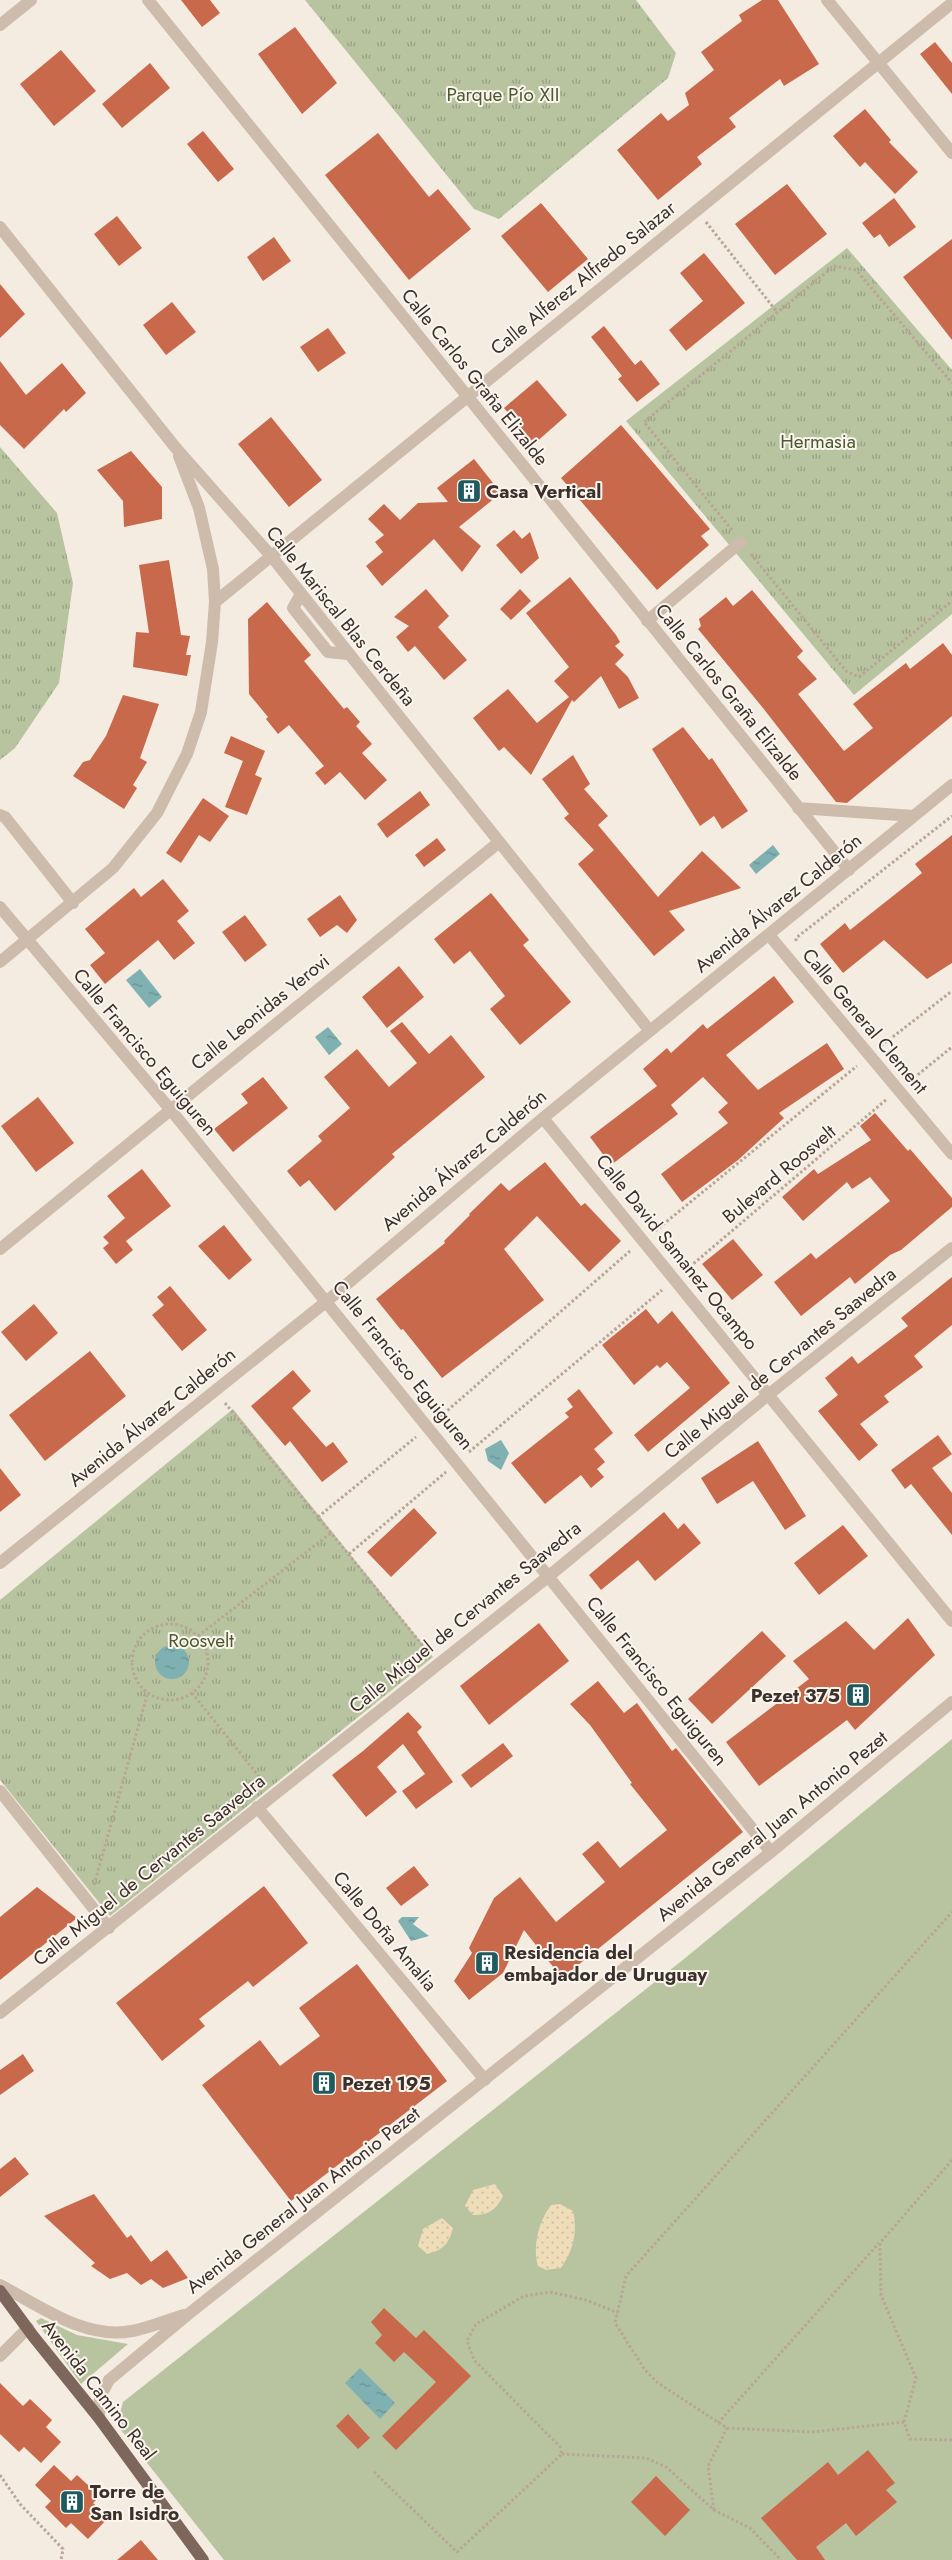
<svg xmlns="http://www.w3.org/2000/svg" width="952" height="2560" viewBox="0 0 952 2560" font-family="Jost,sans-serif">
  <defs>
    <pattern id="sand-dots" width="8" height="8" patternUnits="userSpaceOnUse" patternTransform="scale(1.25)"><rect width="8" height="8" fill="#efdcb8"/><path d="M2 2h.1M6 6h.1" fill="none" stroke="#cebd9e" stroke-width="1.8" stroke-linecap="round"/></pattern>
    <pattern id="park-tufts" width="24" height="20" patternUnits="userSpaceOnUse" patternTransform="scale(1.25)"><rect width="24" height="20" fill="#b8c4a0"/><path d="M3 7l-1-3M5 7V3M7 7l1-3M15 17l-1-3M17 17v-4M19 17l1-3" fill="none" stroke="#97a083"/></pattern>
    <pattern id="water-ripples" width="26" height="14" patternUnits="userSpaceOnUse" patternTransform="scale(1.25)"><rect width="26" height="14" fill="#7fb0b2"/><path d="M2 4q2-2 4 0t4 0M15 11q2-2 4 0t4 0" fill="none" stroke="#699091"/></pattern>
  </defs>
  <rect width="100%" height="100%" fill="#f4ebe1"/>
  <!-- green -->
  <path fill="#b8c4a0" d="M952 1739V2560H224L117 2425 123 2402 684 1959Z
    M41 2318 77 2335 128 2344 81 2384 36 2321Z"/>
  <!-- sand -->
  <path fill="url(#sand-dots)" d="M495 2184 503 2196C496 2210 489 2215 473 2215L465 2206 473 2190Z
    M560 2204 573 2211C578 2232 573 2251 561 2268L546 2270 538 2266C532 2246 539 2221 551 2205Z
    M442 2218 453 2228C449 2244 443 2250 427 2254L418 2246 423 2229Z"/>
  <!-- park -->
  <path fill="url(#park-tufts)" d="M305 0H636L676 53 668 78 499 219 474 209Z
    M847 248 952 370V614L854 695 626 421Z
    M0 447 57 513 73 583 59 683 15 748 0 760Z
    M233 1409 433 1657 110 1916 0 1780V1600Z"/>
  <!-- water -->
  <path fill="url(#water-ripples)" d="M773 845 780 854 756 874 749 865Z
    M140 969 162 997 149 1008 126 980Z
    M328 1027 342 1044 329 1055 315 1037Z
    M501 1440 509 1453 501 1470 488 1461 485 1449Z
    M155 1662a17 17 0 1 1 34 0a17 17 0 1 1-34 0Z
    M402 1917H419L413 1924 429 1936 411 1941 398 1921Z
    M360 2368 395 2403 380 2419 345 2383Z"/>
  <!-- building -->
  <path fill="#c8694b" d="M181 0H210L220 13 202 27Z
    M762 0H778L819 64 784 86 780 79 729 118 736 127 697 157 702 164 658 200 617 150 661 113 668 121 689 105 685 93 714 70 701 52 742 21 739 15Z
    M295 27 337 83 302 114 258 54Z
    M935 42 952 63V94L920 54Z
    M61 50 96 91 54 126 20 84Z
    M150 63 170 88 122 128 102 104Z
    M865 109 891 140 889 142 918 172 895 194 865 162 860 167 833 136Z
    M203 131 234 169 218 182 187 144Z
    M378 133 429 197 438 189 471 229 409 280 325 175Z
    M787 184 827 234 775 275 735 224Z
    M894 198 916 227 889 247 880 234 874 238 862 223Z
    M541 203 588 259 548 292 501 236Z
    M117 216 142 248 119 266 94 234Z
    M274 237 291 261 263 281 247 257Z
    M952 239V340L903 277Z
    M704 253 745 303 686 351 669 330 703 301 680 273Z
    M0 284 25 314 0 338Z
    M172 302 196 332 166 355 143 325Z
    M604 326 635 365 641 360 660 384 637 402 618 379 622 376 591 337Z
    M328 328 346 353 318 372 300 347Z
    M0 361 26 395 62 363 86 393 66 412 64 409 24 449 0 425Z
    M537 380 567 415 534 444 504 408Z
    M271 417 322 480 289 507 238 444Z
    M621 425 710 529 701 536 709 545 657 590 561 478Z
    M131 451 162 487V519L124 527 123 501 97 470Z
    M474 459 501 493 459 527 481 546 462 572 434 539 382 586 366 566 383 552 375 542 384 535 368 519 384 504 400 520 418 503 448 502 437 488Z
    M514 530 522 539 530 532 539 558 521 574 496 545Z
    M169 560 181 635 190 636 186 655H191L187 676 133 667 136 632 149 633 139 565Z
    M570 577 616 635 620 642 615 646 624 655 615 664 628 677 639 698 619 709 601 676 574 702 572 700 531 775 504 747 499 751 473 718 508 689 537 723 569 697 554 681 569 667 526 613Z
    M426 589 449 616 438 627 467 660 444 680 415 646 408 652 396 637 409 626 394 617Z
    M520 589 531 601 511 620 500 609Z
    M752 590 803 651 797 657 817 679 798 694 844 751 873 728 853 704 906 663 910 669 943 643 952 655V716L847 803 836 802 763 708 698 629 701 626 699 619 726 597 733 606Z
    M267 602 311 655 304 661 344 709 347 707 360 722 356 726 372 744 362 753 387 780 365 800 340 772 325 785 315 773 324 766 289 725 278 734 266 719 268 717 249 694 248 619Z
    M123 695 159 704 140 758 147 762 133 785 137 788 124 809 73 776 83 762 90 760 106 736Z
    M683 727 709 760 712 758 748 811 722 829 714 816 700 826 652 749Z
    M231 736 265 751 255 775 262 778 247 815 225 807 243 761 224 753Z
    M573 755 590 784 584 789 608 816 598 825 658 897 702 851 741 888 669 911 685 930 654 956 578 864 594 850 564 818 569 814 542 779Z
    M420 791 430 805 387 838 377 824Z
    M203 798 229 816 210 842 199 835 181 863 166 853Z
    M952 835V963L927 979 884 940 843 973 820 944 845 923 850 930 922 873 915 864Z
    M437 838 446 850 424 867 415 855Z
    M163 879 189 911 177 921 195 943 174 960 158 940 105 984 90 965 105 953 85 929 134 888 141 897Z
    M491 893 529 940 523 945 571 1002 520 1045 490 1009 505 996 470 951 454 964 434 939Z
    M340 895 357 920 347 933 337 925 320 937 307 919Z
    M245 915 267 945 245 962 222 932Z
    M399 966 424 997 387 1028 362 997Z
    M774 976 794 1002 726 1055 758 1090 827 1043 844 1069 779 1113 784 1118 738 1160 682 1202 661 1174 728 1123 718 1112 728 1103 703 1077 671 1105 678 1114 611 1165 590 1137 657 1086 643 1069 667 1048 671 1053 703 1024 707 1029Z
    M402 1022 429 1054 451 1035 485 1077 392 1154 395 1157 335 1211 309 1180 300 1187 287 1171 322 1141 318 1136 350 1108 324 1077 357 1049 389 1087 417 1063 390 1031Z
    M263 1077 288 1108 233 1152 214 1129 248 1103 241 1094Z
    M38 1097 74 1143 36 1172 1 1126Z
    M875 1113 908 1151 910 1149 952 1198V1207L901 1250 890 1255 855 1284 850 1277 801 1316 774 1282 811 1253 816 1259 890 1201 870 1177 852 1189 847 1182 803 1221 782 1197 814 1169 818 1174 871 1140 860 1126Z
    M545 1162 581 1206 585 1203 621 1241 589 1272 537 1216 504 1249 544 1300 442 1378 403 1329 401 1330 376 1299 445 1243 444 1241 470 1215 469 1214 501 1183 509 1191Z
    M142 1169 171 1206 126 1241 133 1250 116 1264 103 1248 109 1243 103 1237 125 1218 107 1196Z
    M224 1225 252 1260 229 1280 198 1246Z
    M733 1239 763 1275 732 1300 702 1264Z
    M952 1277V1325L914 1356 923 1367 884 1396 889 1402 860 1424 878 1445 859 1461 818 1411 838 1395 825 1378 852 1356 858 1364 908 1326 901 1318Z
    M170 1286 207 1330 182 1351 152 1315 164 1305 157 1297Z
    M34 1304 58 1333 26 1361 1 1332Z
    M646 1309 658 1324 672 1311 730 1383 648 1452 634 1435 690 1388 667 1362 660 1368 657 1365 634 1385 602 1345Z
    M90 1351 126 1396 45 1461 9 1415Z
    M293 1370 311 1391 292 1408 326 1447 333 1442 348 1462 322 1482 290 1441 285 1446 251 1406Z
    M579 1389 613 1433 594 1449 605 1462 597 1469 604 1477 591 1488 581 1475 545 1504 511 1463 569 1417 565 1413 573 1407 567 1399Z
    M938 1435 952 1454 932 1468 952 1493V1535L911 1484 905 1489 891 1470Z
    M758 1441 806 1516 785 1530 753 1481 717 1504 701 1478Z
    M0 1468 21 1495 0 1512Z
    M414 1508 437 1533 391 1577 367 1552Z
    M664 1512 678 1529 684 1523 701 1543 655 1581 638 1560 601 1590 589 1575Z
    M843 1525 868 1556 819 1595 794 1563Z
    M908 1618 935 1655 855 1730 847 1720 759 1786 726 1742 809 1679 793 1661 846 1621 874 1650Z
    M539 1623 569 1661 489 1725 460 1686Z
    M762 1631 786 1656 712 1724 688 1699Z
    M598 1681 624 1713 637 1703 672 1751 676 1748 743 1832 562 1978 524 1930 503 1973 469 2000 454 1981 472 1953 469 1948 494 1898 520 1877 556 1922 605 1882 582 1854 598 1841 620 1868 667 1830 630 1784 632 1783 590 1725 570 1704Z
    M408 1712 422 1727 417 1732 453 1782 416 1809 402 1791 425 1774 403 1744 377 1767 397 1792 366 1817 332 1775 363 1751Z
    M503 1743 513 1756 471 1788 461 1775Z
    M414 1866 429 1885 401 1906 386 1888Z
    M264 1886 308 1943 253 1987 248 1981 199 2019 205 2026 162 2061 116 2003Z
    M37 1887 77 1918 0 1980V1917Z
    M357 1964 447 2081 291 2201 202 2085 260 2040 280 2066 320 2036 299 2008Z
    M23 2054 34 2071 0 2095V2070Z
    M15 2157 29 2174 0 2197V2169Z
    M94 2194 127 2238 131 2235 151 2262 167 2250 188 2278 163 2288 151 2279 141 2285 127 2273 110 2279 91 2266 95 2263 44 2216Z
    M384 2308 416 2338 424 2330 471 2376 396 2450 382 2436 436 2382 404 2352 394 2362 375 2343 382 2335 371 2322Z
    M0 2383 23 2406 30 2399 52 2420 46 2427 61 2442 41 2463 24 2447 19 2452 0 2434Z
    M348 2414 370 2438 358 2449 336 2426Z
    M868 2450 895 2483 886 2490 897 2502 856 2536 846 2523 816 2547 825 2560H797L761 2518 828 2462 838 2475Z
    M54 2465 71 2481 77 2475 100 2496 93 2503 109 2517 88 2539 71 2523 66 2528 45 2507 51 2501 35 2485Z
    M656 2476 690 2510 665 2536 631 2502Z
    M141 2540 158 2560H117Z"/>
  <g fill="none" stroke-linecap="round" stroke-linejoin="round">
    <!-- path -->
    <path stroke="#b9a596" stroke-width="3" stroke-dasharray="2.5 2.5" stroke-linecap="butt" d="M706 222 777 312
      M732 530 644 422 834 266 856 270 952 383
      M751 554 846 671 859 677 952 601
      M796 941V938L952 816
      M881 1046 952 991
      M910 1081 952 1047
      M655 1231 857 1066
      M686 1270 887 1099
      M225 1403 428 1652
      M440 1417 630 1251
      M469 1452 662 1290
      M318 1517 416 1437
      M349 1554 446 1472
      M132 1662a38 38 0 1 1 76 0a38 38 0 1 1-76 0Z
      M198 1636 331 1533
      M192 1693 265 1784
      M94 1885 148 1692
      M952 2160 880 2243 881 2295 916 2378 904 2422 910 2439 952 2440
      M904 2422 812 2432 727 2428 658 2383 645 2370 615 2323 626 2276 952 1912
      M718 2423 879 2243
      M562 2454 646 2458 666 2467 714 2510 750 2528 781 2560
      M374 2472 457 2552 562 2454 560 2447 474 2360 467 2341 476 2324 524 2296 550 2292 586 2300 618 2313
      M0 2475 20 2504 63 2549 61 2560
      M714 2510 708 2466 727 2428"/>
    <!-- minor -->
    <path stroke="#cdbbac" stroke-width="12" d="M148 0 849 870
      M827 0 952 153
      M0 25 31 0
      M0 227 175 447 272 557 650 1031
      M301 594 293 608 328 652 348 654
      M215 602 952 3
      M647 621 741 542
      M798 808 914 816
      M0 815 5 817 73 903
      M0 907 170 1109 771 1852
      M769 935 952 1154
      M0 962 113 868 157 813 187 754 201 712 212 642 215 602 213 569 199 508 179 456
      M543 1118 952 1621
      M0 1249 498 843
      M0 1563 327 1301 543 1118 952 785
      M0 1791 109 1928
      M257 1807 485 2080
      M0 2013 549 1576 768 1395 952 1248
      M0 2285C40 2306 85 2340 132 2331 149 2328 167 2320 184 2315
      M0 2356 28 2328
      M99 2418 100 2397 109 2380 191 2312 771 1852 952 1702"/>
    <!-- major -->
    <path stroke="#7d675c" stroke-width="12" d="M0 2291 33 2336 99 2418 203 2560"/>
  </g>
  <!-- icons -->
  <defs>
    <symbol id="building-square" viewBox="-11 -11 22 22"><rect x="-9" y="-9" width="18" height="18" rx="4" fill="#1f5a5e" stroke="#fbf5ee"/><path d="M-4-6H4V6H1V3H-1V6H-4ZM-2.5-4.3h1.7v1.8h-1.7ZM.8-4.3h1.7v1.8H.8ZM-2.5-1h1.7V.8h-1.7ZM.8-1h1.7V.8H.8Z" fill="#fff"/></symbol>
  </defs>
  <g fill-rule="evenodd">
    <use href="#building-square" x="455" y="477" width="28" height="28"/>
    <use href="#building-square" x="844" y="1681" width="28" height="28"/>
    <use href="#building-square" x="473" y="1949" width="28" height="28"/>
    <use href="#building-square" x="310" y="2069" width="28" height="28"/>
    <use href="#building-square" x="58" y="2488" width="28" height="28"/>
  </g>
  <g text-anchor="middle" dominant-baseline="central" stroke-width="4" stroke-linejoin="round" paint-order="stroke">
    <!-- park labels -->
    <g font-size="19" fill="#4a5a2e" stroke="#fbf5ee">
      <text x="503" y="94">Parque Pío XII</text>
      <text x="818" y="441">Hermasia</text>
      <text x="201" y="1640">Roosvelt</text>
    </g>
    <!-- street labels -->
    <g font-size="19" fill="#3b302b" stroke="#fbf5ee">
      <text transform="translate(583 278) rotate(-39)">Calle Alferez Alfredo Salazar</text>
      <text transform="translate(475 377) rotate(51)">Calle Carlos Graña Elizalde</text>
      <text transform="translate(341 616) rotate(51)">Calle Mariscal Blas Cerdeña</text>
      <text transform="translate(729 692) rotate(51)">Calle Carlos Graña Elizalde</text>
      <text transform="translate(778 903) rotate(-39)">Avenida Álvarez Calderón</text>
      <text transform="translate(260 1012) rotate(-39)">Calle Leonidas Yerovi</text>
      <text transform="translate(865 1021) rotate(50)">Calle General Clement</text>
      <text transform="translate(145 1052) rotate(50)">Calle Francisco Eguiguren</text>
      <text transform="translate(464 1160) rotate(-40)">Avenida Álvarez Calderón</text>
      <text transform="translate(779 1174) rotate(-40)">Bulevard Roosvelt</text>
      <text transform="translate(677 1252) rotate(51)">Calle David Samanez Ocampo</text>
      <text transform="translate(780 1363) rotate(-39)">Calle Miguel de Cervantes Saavedra</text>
      <text transform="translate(403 1365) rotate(51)">Calle Francisco Eguiguren</text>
      <text transform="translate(152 1417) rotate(-39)">Avenida Álvarez Calderón</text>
      <text transform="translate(465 1617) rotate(-39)">Calle Miguel de Cervantes Saavedra</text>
      <text transform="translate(657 1681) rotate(51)">Calle Francisco Eguiguren</text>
      <text transform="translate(772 1826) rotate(-39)">Avenida General Juan Antonio Pezet</text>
      <text transform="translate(149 1870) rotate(-39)">Calle Miguel de Cervantes Saavedra</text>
      <text transform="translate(385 1931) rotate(50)">Calle Doña Amalia</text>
      <text transform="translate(303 2200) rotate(-38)">Avenida General Juan Antonio Pezet</text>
      <text transform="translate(99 2390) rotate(52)">Avenida Camino Real</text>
    </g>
    <!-- poi labels -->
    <g font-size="19" font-weight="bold" fill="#3b302b" stroke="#fbf5ee" text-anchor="start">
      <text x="486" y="491">Casa Vertical</text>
      <text x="840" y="1695" text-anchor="end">Pezet 375</text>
      <text x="504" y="1952">Residencia del<tspan x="504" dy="22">embajador de Uruguay</tspan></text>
      <text x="342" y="2083">Pezet 195</text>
      <text x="90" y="2491">Torre de<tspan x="90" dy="22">San Isidro</tspan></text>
    </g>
  </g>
</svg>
